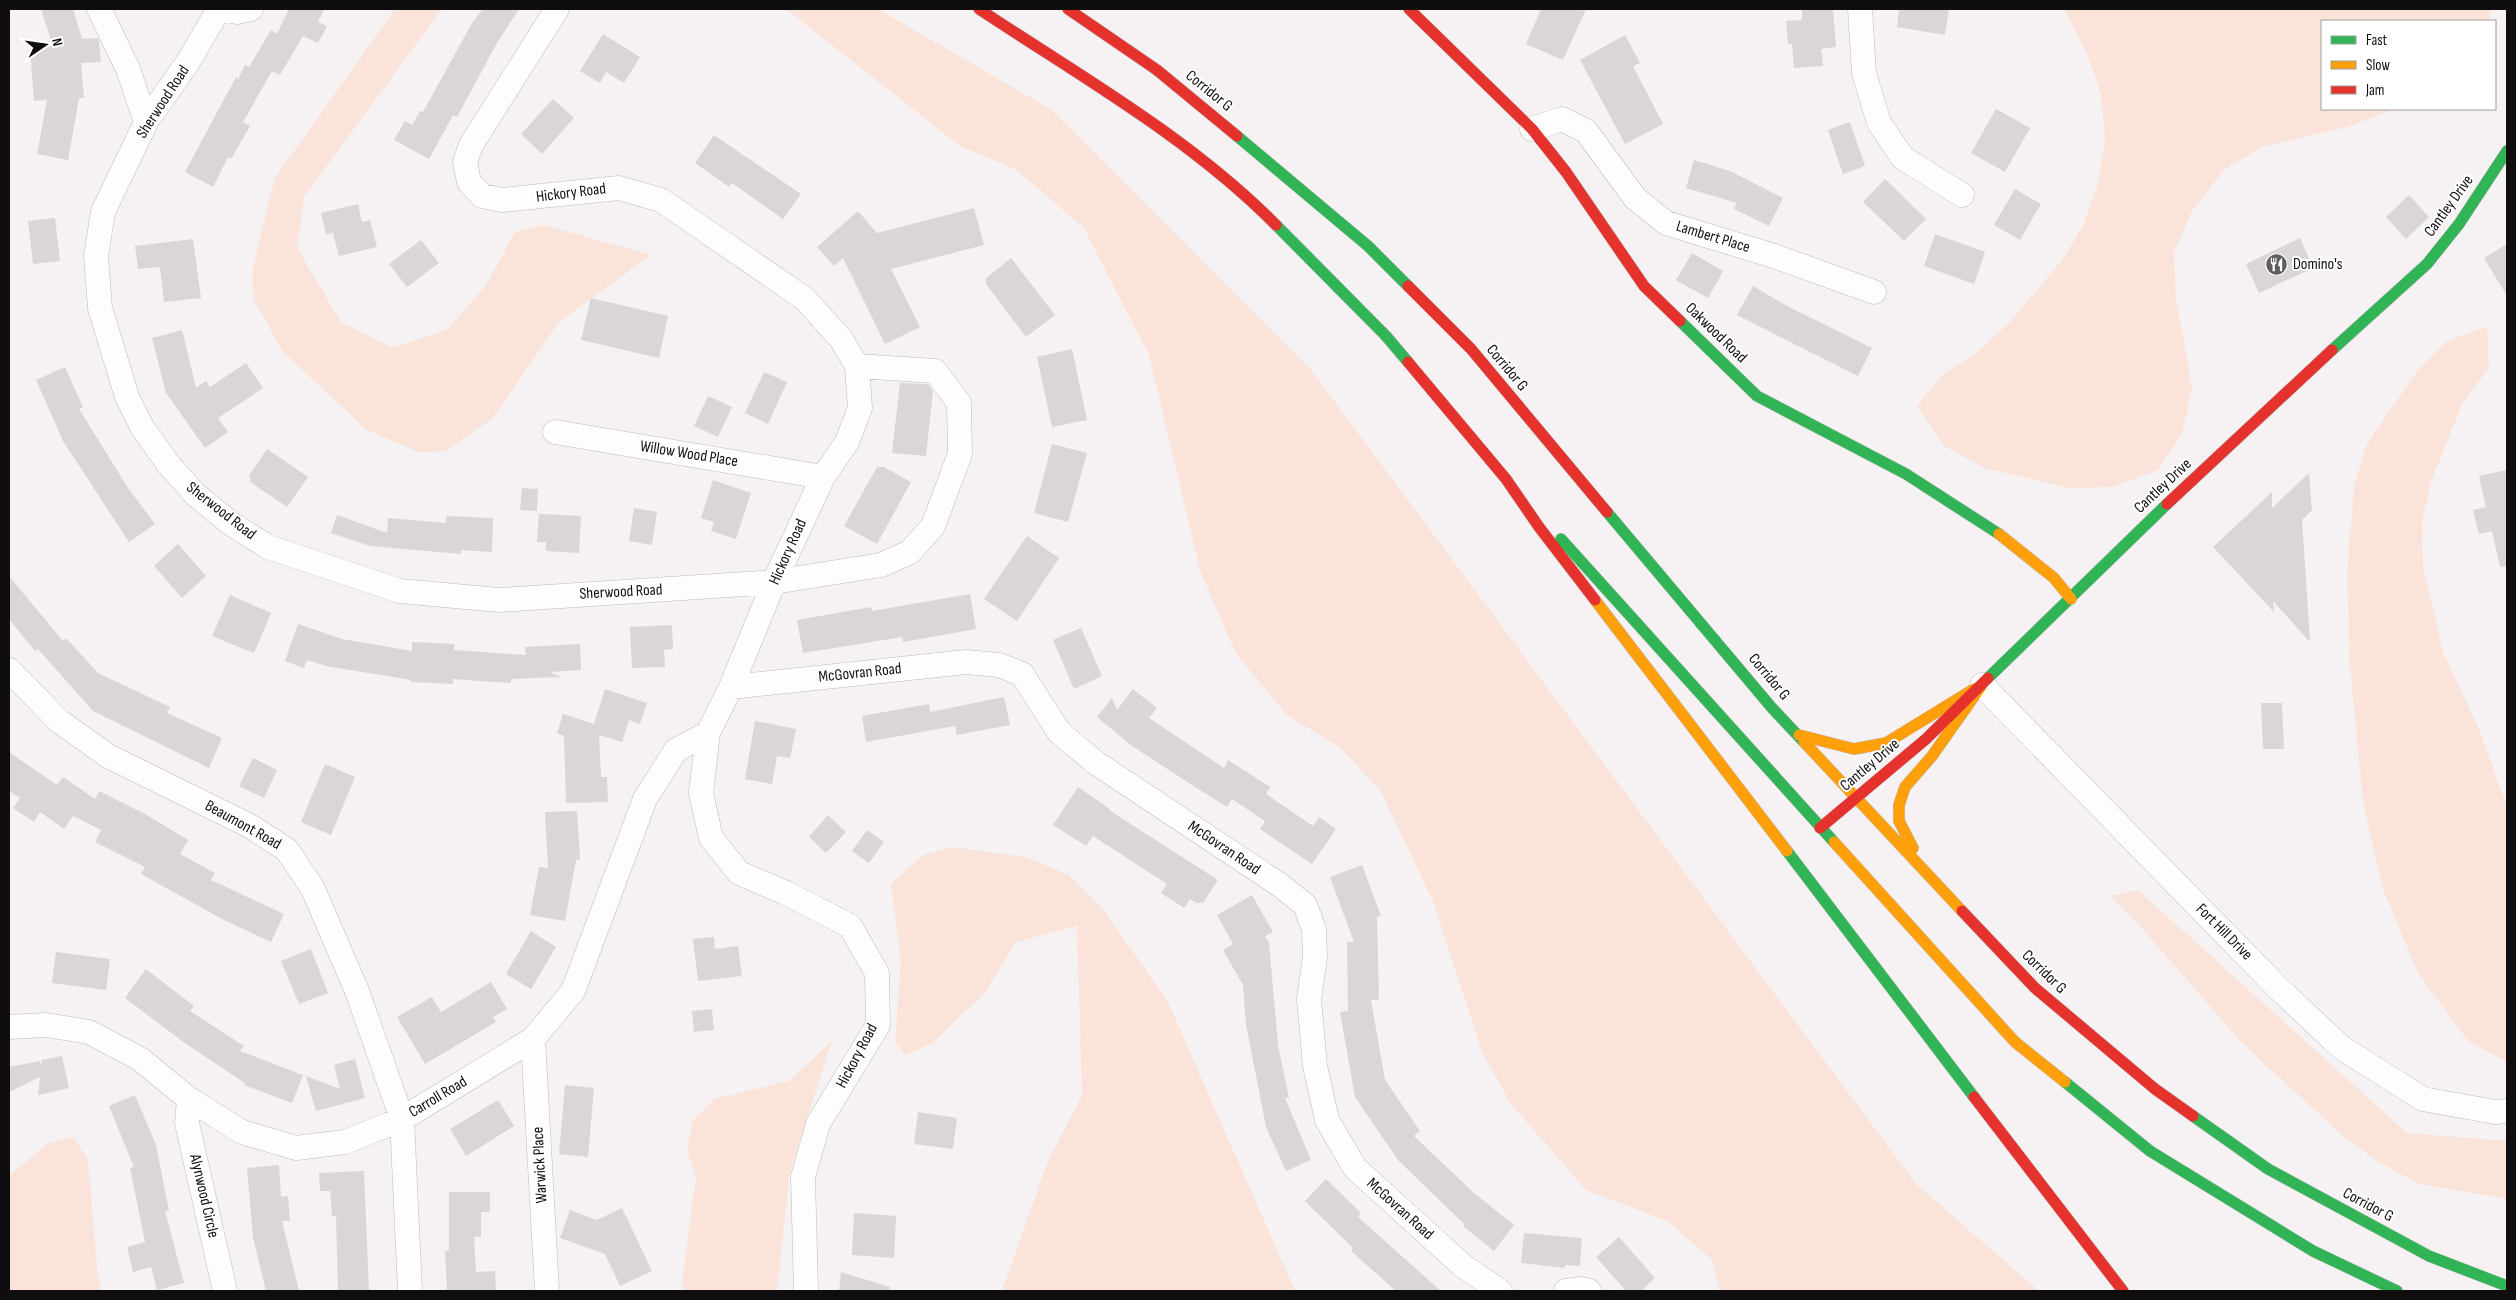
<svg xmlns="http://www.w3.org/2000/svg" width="2516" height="1300" viewBox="0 0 2516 1300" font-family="'Sofia Sans Condensed',sans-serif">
  <rect width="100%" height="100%" fill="#f6f1f2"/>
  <!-- green -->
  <path fill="#fae4d9" d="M395 9H442L304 197 297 248 341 322 393 348 447 330 486 285 515 232 544 225 651 255 559 322 493 418 446 451 418 452 367 430 283 352 254 300 252 271 275 178Z
    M786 9H878L1052 110 1312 371 1916 1184 2039 1291H1720L1712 1260 1667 1221 1586 1190 1511 1104 1482 1052 1433 901 1380 790 1339 747 1287 715 1236 654 1200 570 1149 355 1084 228 1015 169 960 146Z
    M2064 9H2491L2489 21H2322V109H2394L2347 127 2262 147 2224 170 2192 211 2174 252 2176 298 2192 388 2182 434 2158 470 2112 487 2069 488 1984 468 1944 446 1917 406 1942 375 1976 353 2010 322 2062 260 2082 228 2097 187 2105 140 2101 94 2087 54Z
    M2487 327 2489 368 2463 402 2431 482 2422 521 2423 567 2443 652 2479 729 2507 807V1062L2468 1041 2418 973 2383 889 2363 802 2350 666 2347 575 2354 486 2367 444 2417 371 2447 341Z
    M953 847 1026 857 1069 875 1102 908 1167 1000 1295 1291H1002L1048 1161 1082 1095 1077 926 1016 942 985 993 931 1044 905 1055 895 1042 901 960 891 885 923 855Z
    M2138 890 2407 1133 2507 1141V1199L2419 1184 2377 1161 2344 1137 2242 1043 2140 926 2110 896Z
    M832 1041 790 1171 777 1291H683L682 1282 696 1178 687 1150 693 1120 714 1099 789 1081Z
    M73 1137 88 1160 98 1277 101 1291H9V1176L47 1144Z"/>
  <!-- building -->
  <path fill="#d9d6d5" d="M41 9H73L82 39 98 38 99 41 101 62 81 63 84 98H79L68 160 37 154 47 100 34 101 30 48 53 46Z
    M289 9H324L318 22 327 26 318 43 303 36 280 75 272 71 243 122 250 126 231 159 228 157 213 187 185 172 236 77 238 79 245 65 249 67 271 30 277 34Z
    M483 9H519L497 43 457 117 453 115 429 159 394 140 405 121 412 125 420 111 423 112 472 23Z
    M1541 9H1586L1563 60 1526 44Z
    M1802 9H1833L1836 47 1821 49 1823 66 1794 68 1792 44H1788L1786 21 1802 20Z
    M1899 9H1949L1945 35 1897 27Z
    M603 34 640 57 624 83 606 72 600 83 580 71Z
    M1625 35 1640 63 1633 66 1663 124 1625 144 1580 60Z
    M553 99 574 118 542 154 521 134Z
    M1996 109 2030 128 2005 172 1971 153Z
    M1850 122 1865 166 1843 174 1828 130Z
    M714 135 801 194 783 219 732 183 729 187 695 163Z
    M1694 160 1730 171 1783 198 1769 226 1734 209 1737 203 1686 188Z
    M1885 179 1926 219 1904 241 1863 202Z
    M2015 189 2041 204 2020 240 1994 225Z
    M2409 195 2429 217 2406 239 2386 217Z
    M358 204 362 222 370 220 377 247 339 256 333 233 326 234 321 213Z
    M974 208 984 245 891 269 920 327 885 344 843 258 834 266 817 247 858 211 877 233Z
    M55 218 60 261 33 264 28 221Z
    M1935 234 1985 252 1974 284 1924 266Z
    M2300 238 2313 268 2259 293 2246 264Z
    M193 239 201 298 164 302 160 267 138 269 135 246Z
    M421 240 439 263 407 287 389 264Z
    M2507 244V296L2484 258Z
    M1692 253 1723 271 1708 298 1676 280Z
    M1011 258 1055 315 1026 337 986 284V278Z
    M1753 286 1787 306 1872 348 1858 376 1737 315Z
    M591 298 668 316 659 358 581 340Z
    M182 330 196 388 206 381 210 387 246 363 263 388 218 418 228 432 205 448 166 393 152 338Z
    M1072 349 1087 420 1052 427 1037 357Z
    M65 367 83 407 79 409 128 488 155 524 129 542 63 441 36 380Z
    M764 372 787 382 768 424 745 413Z
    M900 383 928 384 933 391 926 456 892 453Z
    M708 396 732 407 718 437 694 426Z
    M1052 444 1087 453 1068 522 1034 513Z
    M267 449 308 477 287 507 249 481 251 479 249 476Z
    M877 467H884L911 482 877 544 844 526Z
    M2507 470V566L2500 567 2492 531 2479 534 2473 510 2486 507 2479 476Z
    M2309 473 2312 510 2302 520 2310 642 2273 601 2274 612 2213 547 2272 492V508Z
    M713 480 751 493 736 539 711 531 714 522 701 518Z
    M522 488 538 489 537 511 520 510Z
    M634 508 657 512 652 545 629 541Z
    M539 514 581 516 579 553 546 551V542H537Z
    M337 515 387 533 388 518 446 523V516L493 518 492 552 461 550V554L370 546 331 533Z
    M1027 536 1059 558 1017 621 984 599Z
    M178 544 206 576 182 598 154 566Z
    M9 576 63 641 66 638 98 673 170 707 167 713 222 738 209 768 93 711 38 649 35 651 9 619Z
    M970 594 976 629 903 642 902 637 803 653 797 620 871 607 872 611Z
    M230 595 271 613 254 653 212 636Z
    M298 624 342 639 412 651V642L454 644V650L526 655 525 647 580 644 581 670 550 672 561 677 511 679V683L453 679V684L411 682V680L326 666 307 660 304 668 285 661Z
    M672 625 673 649 664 650 665 667 632 668 630 627Z
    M1081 628 1102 676 1074 689 1053 640Z
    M605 689 647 703 640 724 629 720 622 742 599 735 601 777H607L608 802 566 803 564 736 557 733 563 714 594 724Z
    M1133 689 1157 708 1149 718 1224 768 1228 760 1270 787 1266 794 1313 826 1319 817 1336 829 1312 864 1260 829 1265 821 1232 799 1227 807 1192 785 1132 746 1097 717 1112 698 1117 710Z
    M1004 697 1010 725 957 735 955 726 866 742 862 716 929 704 930 712Z
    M2261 703H2282L2284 749H2263Z
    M755 721 796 729 790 758 777 756 772 784 745 779Z
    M9 752 57 785 63 777 95 799 99 791 145 814 188 840 180 854 215 873 211 880 284 914 271 942 220 918 141 874 145 867 95 842 101 830 73 816 64 829 40 812 34 822 13 808 20 798 9 791Z
    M253 758 277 770 264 798 239 786Z
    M325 764 355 777 331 835 301 822Z
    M1078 787 1110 809 1109 810 1218 880 1203 903H1196L1190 899 1184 908 1161 893 1167 884 1093 836 1086 846 1053 825Z
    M577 811 580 859 576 860 565 921 530 915 539 867 548 868 545 812Z
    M828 815 846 832 826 853 809 837Z
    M867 830 884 842 869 863 852 851Z
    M1362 865 1381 916 1377 917 1379 1000H1371L1385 1080 1420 1131 1414 1136 1474 1193 1514 1225 1494 1251 1463 1226 1464 1224 1398 1160 1355 1097 1340 1012 1348 1011 1347 942H1354L1330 877Z
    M1252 895 1273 932 1265 936 1269 943 1278 1045 1289 1098H1285L1311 1160 1286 1171 1266 1127 1246 1024 1243 985 1223 950 1233 944 1217 915Z
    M531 931 556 947 531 989 506 974Z
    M714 937 715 949 738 946 742 976 698 981 693 939Z
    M311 949 328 993 299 1004 281 961Z
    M56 952 110 959 106 990 52 983Z
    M146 969 194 1006 190 1011 244 1046 240 1051 303 1075 292 1103 244 1085 245 1083 182 1041 125 998Z
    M491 982 507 1009 493 1017 496 1022 425 1064 397 1017 432 997 441 1012Z
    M712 1009 714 1030 694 1032 692 1011Z
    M62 1056 69 1088 38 1095 40 1077 9 1092V1067L40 1061 41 1067 42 1060Z
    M355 1059 365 1098 316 1111 306 1076 340 1089 334 1065Z
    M565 1085 594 1088 588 1157 559 1154Z
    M135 1095 156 1145 169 1211H165L184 1283 157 1290 151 1267 133 1272 127 1247 145 1242 130 1168 134 1167 109 1106Z
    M498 1100 514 1126 466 1156 450 1129Z
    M918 1112 957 1118 953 1149 914 1144Z
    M279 1165 281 1197 288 1196 290 1221H282L299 1291H266L253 1237 247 1168Z
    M364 1171 369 1291H338L336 1216H332L330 1191H320L319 1173Z
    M1326 1179 1361 1213 1358 1217 1441 1291H1396L1351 1251 1353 1248 1305 1201Z
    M449 1192H490V1212H481V1237H474L476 1272 495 1271 496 1291H447L445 1251 449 1250Z
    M622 1208 652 1271 620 1286 605 1254 560 1238 570 1210 597 1220Z
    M854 1213 896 1216 894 1258 852 1255Z
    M1524 1233 1582 1238 1580 1266 1565 1265V1268L1521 1263Z
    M1619 1237 1655 1278 1641 1291H1626L1596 1257Z
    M841 1272 890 1287 889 1291H839Z"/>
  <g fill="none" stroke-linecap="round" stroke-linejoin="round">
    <defs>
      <path id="street" d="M99 9 128 69 146 122
        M219 9 188 62 146 122 103 212 96 256 100 308 127 397 142 427 169 465 196 495 230 523 268 547 400 591 499 600 774 582 881 565 910 552 933 526 960 454 959 403 935 371 857 366
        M219 9 237 12 251 9
        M557 9 471 145 465 162 469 182 482 196 502 200 619 188 661 200 805 299 841 339 857 366 860 408 847 442 823 477 774 582 731 687 708 733 701 793 711 838 739 873 786 893 850 926 877 973 878 1025 818 1124 803 1177 806 1291
        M1860 9 1864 73 1879 123 1903 158 1962 195
        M1532 129 1562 119 1586 131 1635 198 1666 223 1774 256 1874 292
        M555 432 823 477
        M9 670 59 721 108 756 250 826 287 850 313 889 357 991 402 1119 410 1291
        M1982 685 2279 989 2342 1048 2423 1099 2495 1112 2507 1111
        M731 687 966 662 999 665 1022 674 1059 732 1096 763 1280 885 1305 905 1314 929 1315 957 1309 999 1315 1066 1327 1120 1355 1168 1463 1266 1500 1291
        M9 1027 46 1025 89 1032 140 1059 189 1099 242 1132 296 1148 345 1142 402 1119 533 1039 573 991 645 799 676 750 708 733
        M533 1039 547 1291
        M189 1099 187 1123 225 1291
        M1566 1291 1581 1289 1589 1291"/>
      <path id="fast" d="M1237 136 1368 246 1408 286
        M1276 225 1386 336 1408 362
        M1680 321 1757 396 1906 474 1999 534
        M2332 350 2427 264 2459 224 2507 151
        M1607 512 1772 708 1804 742
        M1561 539 1834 842
        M1988 678 2167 504
        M1787 851 1974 1097
        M2065 1082 2150 1151 2313 1251 2397 1291
        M2193 1116 2268 1169 2429 1256 2507 1286"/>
      <path id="slow" d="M1999 534 2054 578 2071 599
        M1595 600 1787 851
        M1799 735 1854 749 1886 743 1974 689
        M1804 742 1962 911
        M1834 842 2015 1042 2065 1082
        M1913 848 1899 821V805L1905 787 1932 756 1982 685"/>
      <path id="jam" d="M979 9C1080 76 1190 138 1276 225
        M1068 9 1157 70 1237 136
        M1409 9 1532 129 1566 172 1644 286 1680 321
        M1408 286 1471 349 1607 512
        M1408 362 1506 479 1539 527 1595 600
        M2167 504 2332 350
        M1820 828 1926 739 1988 678
        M1962 911 2035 988 2155 1089 2193 1116
        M1974 1097 2123 1291"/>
    </defs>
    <!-- street casing -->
    <use href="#street" stroke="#bfbbbc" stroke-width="25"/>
    <!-- fast casing -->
    <use href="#fast" stroke="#bfbbbc" stroke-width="12"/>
    <!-- slow casing -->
    <use href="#slow" stroke="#bfbbbc" stroke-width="12"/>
    <!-- jam casing -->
    <use href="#jam" stroke="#bfbbbc" stroke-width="12"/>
    <!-- street -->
    <use href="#street" stroke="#fefdfd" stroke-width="24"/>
    <!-- fast -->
    <use href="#fast" stroke="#30b455" stroke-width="11"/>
    <!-- slow -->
    <use href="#slow" stroke="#ff9f0a" stroke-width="11"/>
    <!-- jam -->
    <use href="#jam" stroke="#e5322d" stroke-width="11"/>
  </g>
  <!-- icons -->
  <defs>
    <symbol id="restaurant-disc" viewBox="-11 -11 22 22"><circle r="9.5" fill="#605d5e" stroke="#fff"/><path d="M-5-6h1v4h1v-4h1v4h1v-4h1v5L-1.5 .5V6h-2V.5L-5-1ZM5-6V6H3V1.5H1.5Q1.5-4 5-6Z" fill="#fff"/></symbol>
  </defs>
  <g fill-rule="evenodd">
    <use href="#restaurant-disc" x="2264" y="252" width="25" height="25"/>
  </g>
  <g text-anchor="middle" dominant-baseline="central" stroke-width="4" stroke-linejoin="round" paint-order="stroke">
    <!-- street labels -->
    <g font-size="16" fill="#100d0e" stroke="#fff">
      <text transform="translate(1209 91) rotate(39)">Corridor G</text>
      <text transform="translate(163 102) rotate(-57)">Sherwood Road</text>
      <text transform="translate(571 193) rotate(-7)">Hickory Road</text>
      <text transform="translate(2449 206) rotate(-54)">Cantley Drive</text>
      <text transform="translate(1713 237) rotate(17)">Lambert Place</text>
      <text transform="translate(1716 333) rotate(44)">Oakwood Road</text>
      <text transform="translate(1507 368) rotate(50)">Corridor G</text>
      <text transform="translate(689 454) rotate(9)">Willow Wood Place</text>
      <text transform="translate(2163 486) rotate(-43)">Cantley Drive</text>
      <text transform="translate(221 511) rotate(38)">Sherwood Road</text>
      <text transform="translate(788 552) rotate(-66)">Hickory Road</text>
      <text transform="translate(621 592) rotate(-3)">Sherwood Road</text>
      <text transform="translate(860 673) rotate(-6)">McGovran Road</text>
      <text transform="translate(1769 677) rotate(50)">Corridor G</text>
      <text transform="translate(1870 765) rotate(-40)">Cantley Drive</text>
      <text transform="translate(243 825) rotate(29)">Beaumont Road</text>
      <text transform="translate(1224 848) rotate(34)">McGovran Road</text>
      <text transform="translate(2224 932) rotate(45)">Fort Hill Drive</text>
      <text transform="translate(2044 972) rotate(44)">Corridor G</text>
      <text transform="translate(857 1056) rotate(-62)">Hickory Road</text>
      <text transform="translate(438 1097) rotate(-31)">Carroll Road</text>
      <text transform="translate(540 1165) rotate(-93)">Warwick Place</text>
      <text transform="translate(204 1196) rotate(77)">Alynwood Circle</text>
      <text transform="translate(2368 1205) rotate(28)">Corridor G</text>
      <text transform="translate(1400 1209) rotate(42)">McGovran Road</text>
    </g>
    <!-- poi labels -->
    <g font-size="16" fill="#100d0e" stroke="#fff" text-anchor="start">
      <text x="2293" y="264">Domino's</text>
    </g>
  </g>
  <!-- border -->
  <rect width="2516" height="1300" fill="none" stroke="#100d0e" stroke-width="20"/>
  <!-- legend -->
  <rect x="2321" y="20" width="175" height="90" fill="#ffffff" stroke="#9f9e9f"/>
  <rect x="2331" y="36" width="25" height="8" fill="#30b455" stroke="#9f9e9f"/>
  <text x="2366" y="45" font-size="15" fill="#100d0e">Fast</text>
  <rect x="2331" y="61" width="25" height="8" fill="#ff9f0a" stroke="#9f9e9f"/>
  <text x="2366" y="70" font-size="15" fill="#100d0e">Slow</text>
  <rect x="2331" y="86" width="25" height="8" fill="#e5322d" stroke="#9f9e9f"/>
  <text x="2366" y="95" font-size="15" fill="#100d0e">Jam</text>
  <!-- north arrow -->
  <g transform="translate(45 45) rotate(77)" stroke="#ffffff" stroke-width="4" paint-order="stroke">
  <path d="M0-4L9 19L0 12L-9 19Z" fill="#100d0e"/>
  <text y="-8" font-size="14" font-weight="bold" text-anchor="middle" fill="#100d0e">N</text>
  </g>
</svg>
